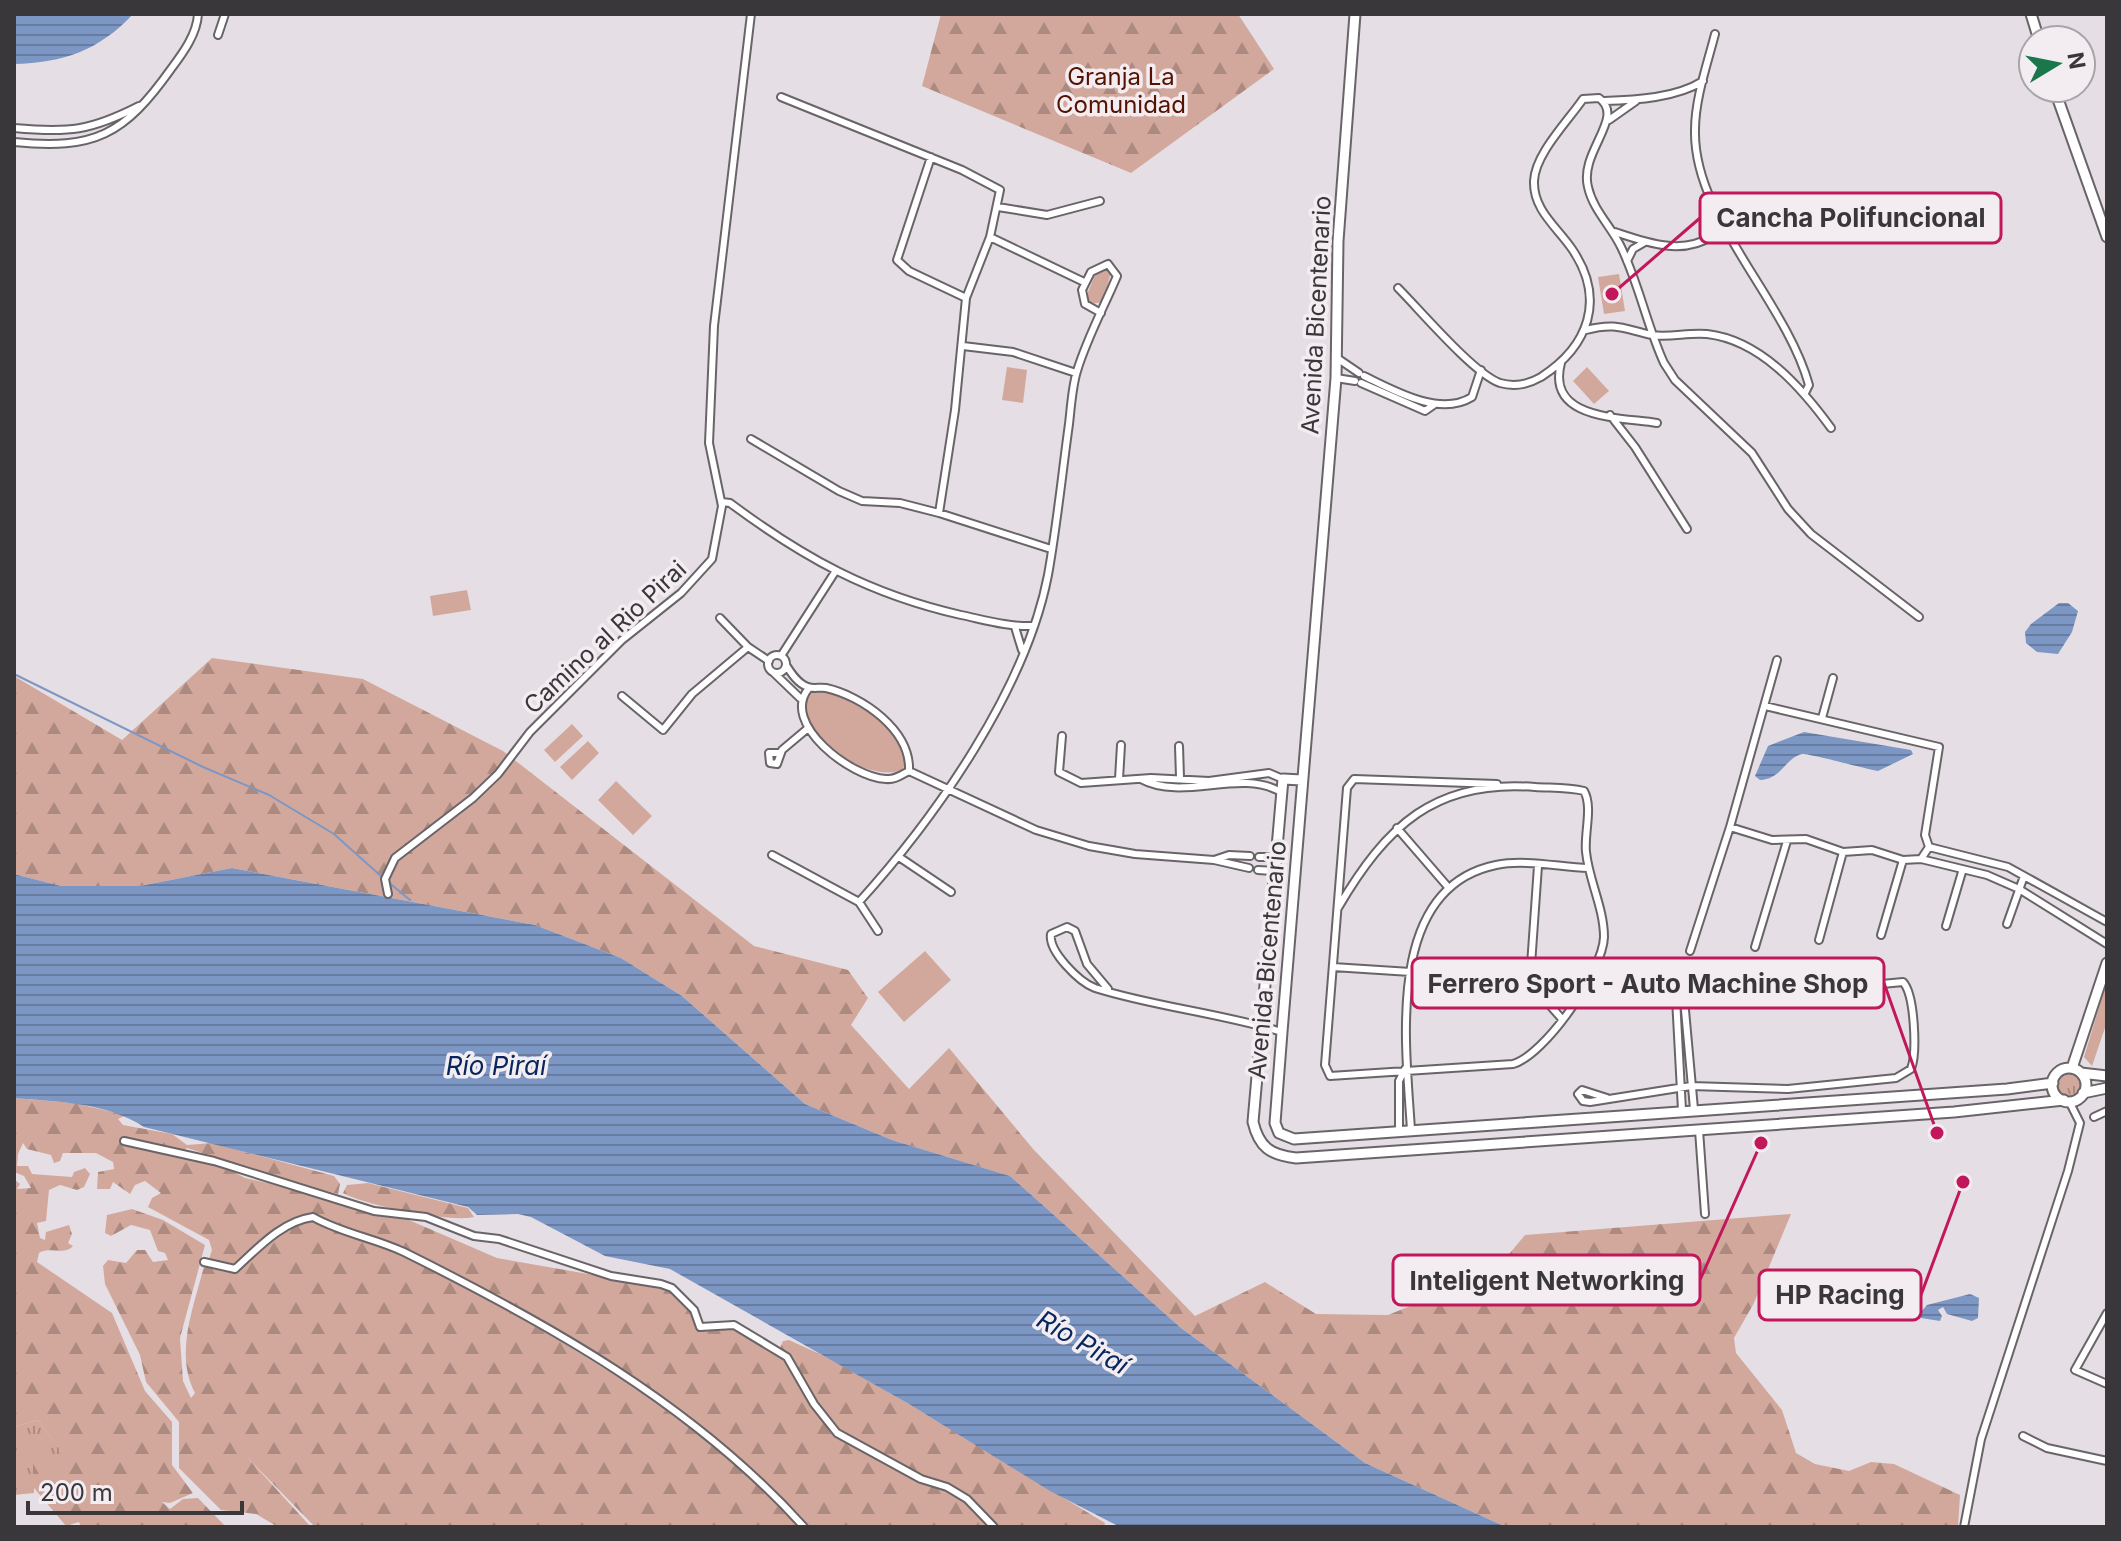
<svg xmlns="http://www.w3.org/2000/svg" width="2121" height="1541" viewBox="0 0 2121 1541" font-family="Inter,sans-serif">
  <defs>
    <pattern id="grass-tufts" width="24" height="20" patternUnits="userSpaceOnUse" patternTransform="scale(2)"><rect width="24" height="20" fill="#d3a89c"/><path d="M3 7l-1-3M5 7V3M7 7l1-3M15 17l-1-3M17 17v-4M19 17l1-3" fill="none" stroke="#ac8a80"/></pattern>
    <pattern id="forest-firs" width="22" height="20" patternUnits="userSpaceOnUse" patternTransform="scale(2)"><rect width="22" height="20" fill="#d3a89c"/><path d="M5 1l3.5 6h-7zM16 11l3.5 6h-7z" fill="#ac8a80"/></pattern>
    <pattern id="water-rules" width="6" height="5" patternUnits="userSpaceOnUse" patternTransform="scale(2)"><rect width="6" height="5" fill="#7d97c4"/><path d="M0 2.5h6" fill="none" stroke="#677ca0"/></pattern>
  </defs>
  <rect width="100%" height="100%" fill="#e5dfe5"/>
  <!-- grass -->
  <path fill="url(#grass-tufts)" d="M2058 1085a12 12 0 1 1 24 0a12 12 0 1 1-24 0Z
    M38 1420 63 1454 34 1464V1493L14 1495V1427Z"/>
  <!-- forest -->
  <path fill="url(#forest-firs)" d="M941 14H1238L1274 69 1131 173 922 86Z
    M212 658 363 679 503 751 754 946 848 970 868 998 851 1025 909 1089 949 1048 1034 1150 1195 1316 1265 1282 1316 1314 1388 1315 1494 1272 1525 1235 1791 1214 1754 1303 1734 1338 1736 1353 1782 1410 1796 1453 1815 1464 1849 1471 1871 1462 1894 1464 1960 1495 1958 1527H1506L1365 1463 1181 1328 1010 1176 892 1140 805 1104 682 996 621 958 535 925 232 868 140 886H61L14 874V676L122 740Z
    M14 1098 74 1103 126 1115 118 1119 123 1125 172 1134 187 1145 212 1143 334 1176 340 1184 338 1194 294 1183 187 1148 181 1154 226 1168 245 1178 381 1208 497 1258 662 1287 671 1290 692 1311 697 1327H732L786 1359 806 1397 829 1426 915 1477 960 1496 992 1527H807C699 1411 559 1319 413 1256 378 1241 341 1229 305 1216L233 1267 208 1262 212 1250 209 1240 148 1207 152 1198 161 1193 145 1181 135 1185 130 1194 113 1182 110 1189H97L98 1172 114 1169 113 1162 96 1153H63L60 1161 54 1163 51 1155 27 1149 23 1143 18 1154 17 1166H28L32 1174 72 1177 74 1172 85 1168 90 1174 84 1187 77 1190 60 1185 49 1190 46 1221 37 1223 40 1238 45 1240 46 1232 69 1225 72 1234 68 1243 73 1246C64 1256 51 1246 39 1253L37 1262 112 1313 145 1391 172 1422V1465L193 1493 170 1503 162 1502 170 1509 183 1499 198 1498 226 1527H81L79 1522 66 1526 34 1488 33 1464 62 1453 38 1420 14 1427V1179L20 1184 17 1189 31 1188 24 1176 14 1172Z
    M368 1183 468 1208 474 1217C451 1223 364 1205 343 1193L347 1185Z
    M132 1209 163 1220 205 1245 180 1338 183 1381 191 1398 195 1393C174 1353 194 1307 204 1266L235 1272 282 1232 312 1219C342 1232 375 1240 403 1255 551 1332 684 1406 801 1527H315L246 1456 311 1527H278L256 1514 221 1510 179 1468V1422L146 1382 140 1355 105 1284 103 1266 108 1260 126 1263 137 1250H145L153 1262 168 1260 165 1253 158 1251 150 1230 131 1225 111 1236 105 1233 107 1215Z
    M789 1340 835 1361 909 1404 1105 1523 1104 1527H995L940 1481 923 1478 839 1431 780 1348 783 1341Z"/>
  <!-- green -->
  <path fill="#d3a89c" d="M1105 268 1111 272 1103 302 1091 304 1086 297 1097 270Z
    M1619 274 1625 311 1604 314 1598 277Z
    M1007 367 1027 370 1023 403 1002 400Z
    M1587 367 1609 391 1594 404 1573 381Z
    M467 590 471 610 433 616 430 596Z
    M813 690C853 694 896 723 906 762L903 769C869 787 792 731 807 693Z
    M572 724 583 736 555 762 544 750Z
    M588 741 599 753 572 780 560 767Z
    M616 781 652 816 633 835 598 800Z
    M925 951 951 980 904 1022 878 992Z
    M2107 981V1022L2092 1066 2084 1057Z"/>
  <!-- water -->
  <path fill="url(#water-rules)" d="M14 14H133C100 50 63 63 14 64Z
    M2059 603H2068L2078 611 2072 632 2058 654 2037 652 2026 643 2025 632 2031 624Z
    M1804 732 1911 750 1913 754 1878 771C1865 769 1809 753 1802 754 1784 759 1782 779 1760 780L1755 776 1768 746Z
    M232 868 535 925 621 958 682 996 805 1104 892 1140 1010 1176 1181 1328 1365 1463 1506 1527H1120L1050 1491 909 1404 670 1269 605 1256 531 1217 518 1214 477 1215 468 1207 144 1127C106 1102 58 1102 14 1098V874L61 886H140Z
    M1970 1294 1979 1298 1978 1318 1972 1321 1947 1314 1943 1307 1938 1310 1942 1316 1940 1321 1921 1318 1919 1314 1927 1305Z"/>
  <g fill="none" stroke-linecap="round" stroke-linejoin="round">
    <!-- stream -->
    <path stroke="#7d97c4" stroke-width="2" d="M14 674 203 767 269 795 334 834 382 877
      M387 881 410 900"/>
    <defs>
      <path id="street" d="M1715 34C1707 65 1695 99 1695 130 1693 217 1785 299 1809 385L1805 393
        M218 35 225 14
        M781 97 962 170 1000 190 990 237 966 298 955 410 939 513
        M1604 101C1636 100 1676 98 1703 81
        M1609 120 1636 101
        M14 128C69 133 90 131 139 106
        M14 142C95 150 124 135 171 69 183 53 197 34 198 14
        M931 157 897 260 909 271 966 298
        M998 207 1047 215 1100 201
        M1615 232C1645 242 1682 256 1712 236L1720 216
        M990 237 1084 282
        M1627 261 1633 249 1645 242
        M1398 288C1420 310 1474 374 1500 383 1514 387 1529 384 1541 377 1589 346 1606 299 1572 249 1557 227 1533 210 1534 181 1535 154 1568 121 1583 99L1599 98C1626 117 1579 152 1588 187 1593 210 1611 226 1621 247 1639 284 1647 326 1664 363L1675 380 1752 453 1788 509 1811 534 1919 617
        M1586 330C1616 322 1624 329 1652 335 1669 338 1689 332 1707 334 1760 340 1801 387 1831 428
        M963 346 1013 352 1076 373
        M1337 358 1359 373
        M1561 363C1546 420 1620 417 1657 423
        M1364 376C1395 391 1440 417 1472 397L1481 370
        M1336 378 1355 381
        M1361 383 1425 411 1435 404
        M1610 415 1635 447 1687 529
        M751 439 839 491 862 501 900 503 939 513 1051 549
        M722 502 730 503C804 558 869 594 961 615 985 620 1008 627 1033 626
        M720 618 748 647 769 661
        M1015 627 1022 650
        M768 664a9 9 0 1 1 18 0a9 9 0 1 1-18 0Z
        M781 656 835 572
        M786 665C791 673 798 684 808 687 813 689 820 687 826 688 862 696 911 730 909 771
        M774 673 800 698
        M809 688C779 723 852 778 886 779 895 780 901 775 909 771
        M622 696 663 730 692 694 748 647
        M1765 706 1939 747 1925 835 1929 847 1921 859
        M1822 718 1833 678
        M1062 736 1059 772 1081 783 1151 778 1209 781 1269 773 1283 779
        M1179 746 1180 777
        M779 753H769L770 763 777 764 782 750 807 729
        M909 771 1036 830 1089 846 1135 854 1214 860 1249 868
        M1119 779 1121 745
        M1141 779C1184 802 1239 768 1281 792
        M1730 827 1772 840 1806 839 1843 852 1872 850 1903 860 1921 859 1987 875 2019 889 2107 944
        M1397 828 1448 887
        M1929 847 2008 867 2107 922
        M772 855 859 902 878 931
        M899 857 951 892
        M1259 857H1275
        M1214 860 1229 855 1250 856
        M1258 870 1274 871
        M388 894 385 879 395 858 473 798 498 774 530 732 622 640 681 593 712 559 722 506 709 443 714 326 751 14
        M859 902C936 817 1026 689 1048 575 1057 525 1062 474 1069 424 1071 407 1072 387 1077 371 1087 338 1104 307 1117 276L1108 264 1091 272 1082 290 1085 304 1101 313
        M1338 908C1386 826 1435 779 1535 787 1552 788 1568 787 1584 791 1593 807 1584 833 1586 852 1589 881 1604 908 1604 937 1603 971 1545 1055 1513 1064L1330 1076 1325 1065 1347 788 1354 779 1497 784
        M2007 924 2024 876
        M1946 926 1962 872
        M1881 935 1903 860
        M1819 940 1843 852
        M1755 947 1787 841
        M1690 951 1730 827 1777 660
        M1333 967 1519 979 1531 965 1538 866
        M1524 976 1562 1019
        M1108 989 1087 964 1075 931 1067 927 1051 934C1048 951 1079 982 1095 988 1155 1007 1221 1013 1282 1032
        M1676 998 1682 1110
        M1684 999 1694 1109
        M1607 1098 1582 1090 1578 1094 1583 1101 1590 1102 1691 1086 1788 1089 1896 1078 1911 1069C1917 1053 1915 995 1903 982L1754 996 1676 998H1666L1661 993 1655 997 1658 1003 1666 998
        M2094 1117 2107 1111
        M1411 1130C1406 1046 1384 888 1496 865 1525 859 1559 867 1588 868
        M1699 1130 1705 1214
        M1399 1131V1081L1405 1069
        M124 1141 214 1161 374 1211 426 1217 474 1236 499 1239 611 1276 661 1284 672 1288 694 1310 700 1327 734 1325 787 1357 814 1404 837 1433 921 1479 947 1487 967 1499 994 1527
        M204 1262 235 1269C257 1249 282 1221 313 1217 341 1233 374 1238 404 1252 549 1324 694 1405 804 1527
        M2107 1313 2075 1370 2107 1384
        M2023 1436 2047 1448 2107 1461
        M1964 1527 1981 1439 2068 1171 2080 1123 2069 1101"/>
      <path id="secondary" d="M1355 14 1338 241 1336 378 1282 1032 1275 1123 1279 1133 1294 1139 2007 1089 2053 1083
        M2031 14 2039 40
        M2054 88 2107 237
        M1302 780 1283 779 1253 1122C1259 1147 1270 1155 1296 1158L1954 1112 2064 1100
        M2072 1068 2107 963
        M2052 1085a17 17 0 1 1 34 0a17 17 0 1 1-34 0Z
        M2081 1073 2107 1076
        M2083 1093 2107 1088"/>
    </defs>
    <!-- street casing -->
    <use href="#street" stroke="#696468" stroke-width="10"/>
    <!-- secondary casing -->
    <use href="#secondary" stroke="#696468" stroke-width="13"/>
    <!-- street -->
    <use href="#street" stroke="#fff" stroke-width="6"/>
    <!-- secondary -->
    <use href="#secondary" stroke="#fff" stroke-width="9"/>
  </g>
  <g text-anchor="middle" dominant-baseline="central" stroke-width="7" stroke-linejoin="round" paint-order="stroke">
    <!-- park labels -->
    <g font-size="24" fill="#561200" stroke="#f3edf2">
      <text x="1121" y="76">Granja La<tspan x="1121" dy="28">Comunidad</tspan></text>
    </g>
    <!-- street labels -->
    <g font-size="24" fill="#3a373a" stroke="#f3edf2">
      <text transform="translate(1316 315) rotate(-87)">Avenida Bicentenario</text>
      <text transform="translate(605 637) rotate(-43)">Camino al Rio Pirai</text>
      <text transform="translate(1267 960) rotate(-85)">Avenida Bicentenario</text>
    </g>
    <!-- water labels -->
    <g font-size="26" font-style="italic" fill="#07265c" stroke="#f3edf2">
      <text x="496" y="1065">Río Piraí</text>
      <text transform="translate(1083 1342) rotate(30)">Río Piraí</text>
    </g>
  </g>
  <!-- callouts -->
  <path fill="none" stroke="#c2185b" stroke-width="3" d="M1612 294L1700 218M1937 1133L1884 983M1761 1143L1700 1280M1963 1182L1921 1295"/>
  <g fill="#c2185b" stroke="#f3edf2" stroke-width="3">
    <circle cx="1612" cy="294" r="8"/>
    <circle cx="1937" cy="1133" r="8"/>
    <circle cx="1761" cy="1143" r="8"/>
    <circle cx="1963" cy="1182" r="8"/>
  </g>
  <g fill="#f3edf2" stroke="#c2185b" stroke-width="3">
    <rect x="1700" y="193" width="301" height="50" rx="8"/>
    <rect x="1412" y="958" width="472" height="50" rx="8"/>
    <rect x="1393" y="1255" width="307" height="50" rx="8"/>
    <rect x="1759" y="1270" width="162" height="50" rx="8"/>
  </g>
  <g font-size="26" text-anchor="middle" font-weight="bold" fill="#3a373a">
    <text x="1851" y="227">Cancha Polifuncional</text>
    <text x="1648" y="993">Ferrero Sport - Auto Machine Shop</text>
    <text x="1547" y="1290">Inteligent Networking</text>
    <text x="1840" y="1304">HP Racing</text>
  </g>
  <!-- border -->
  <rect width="2121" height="1541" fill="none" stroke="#3a373a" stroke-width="32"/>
  <!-- north arrow -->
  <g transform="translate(2057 64) rotate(80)"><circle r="38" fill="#f3edf2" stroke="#a9a4a8" stroke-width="2"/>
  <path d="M0-6L14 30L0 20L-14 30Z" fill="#1a764b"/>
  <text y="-12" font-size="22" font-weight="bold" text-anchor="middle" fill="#3a373a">N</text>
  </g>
  <!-- scale -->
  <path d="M28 1501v12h214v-12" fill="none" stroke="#3a373a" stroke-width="4"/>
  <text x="40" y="1501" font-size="24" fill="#3a373a" stroke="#f3edf2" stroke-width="6" paint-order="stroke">200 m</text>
</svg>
